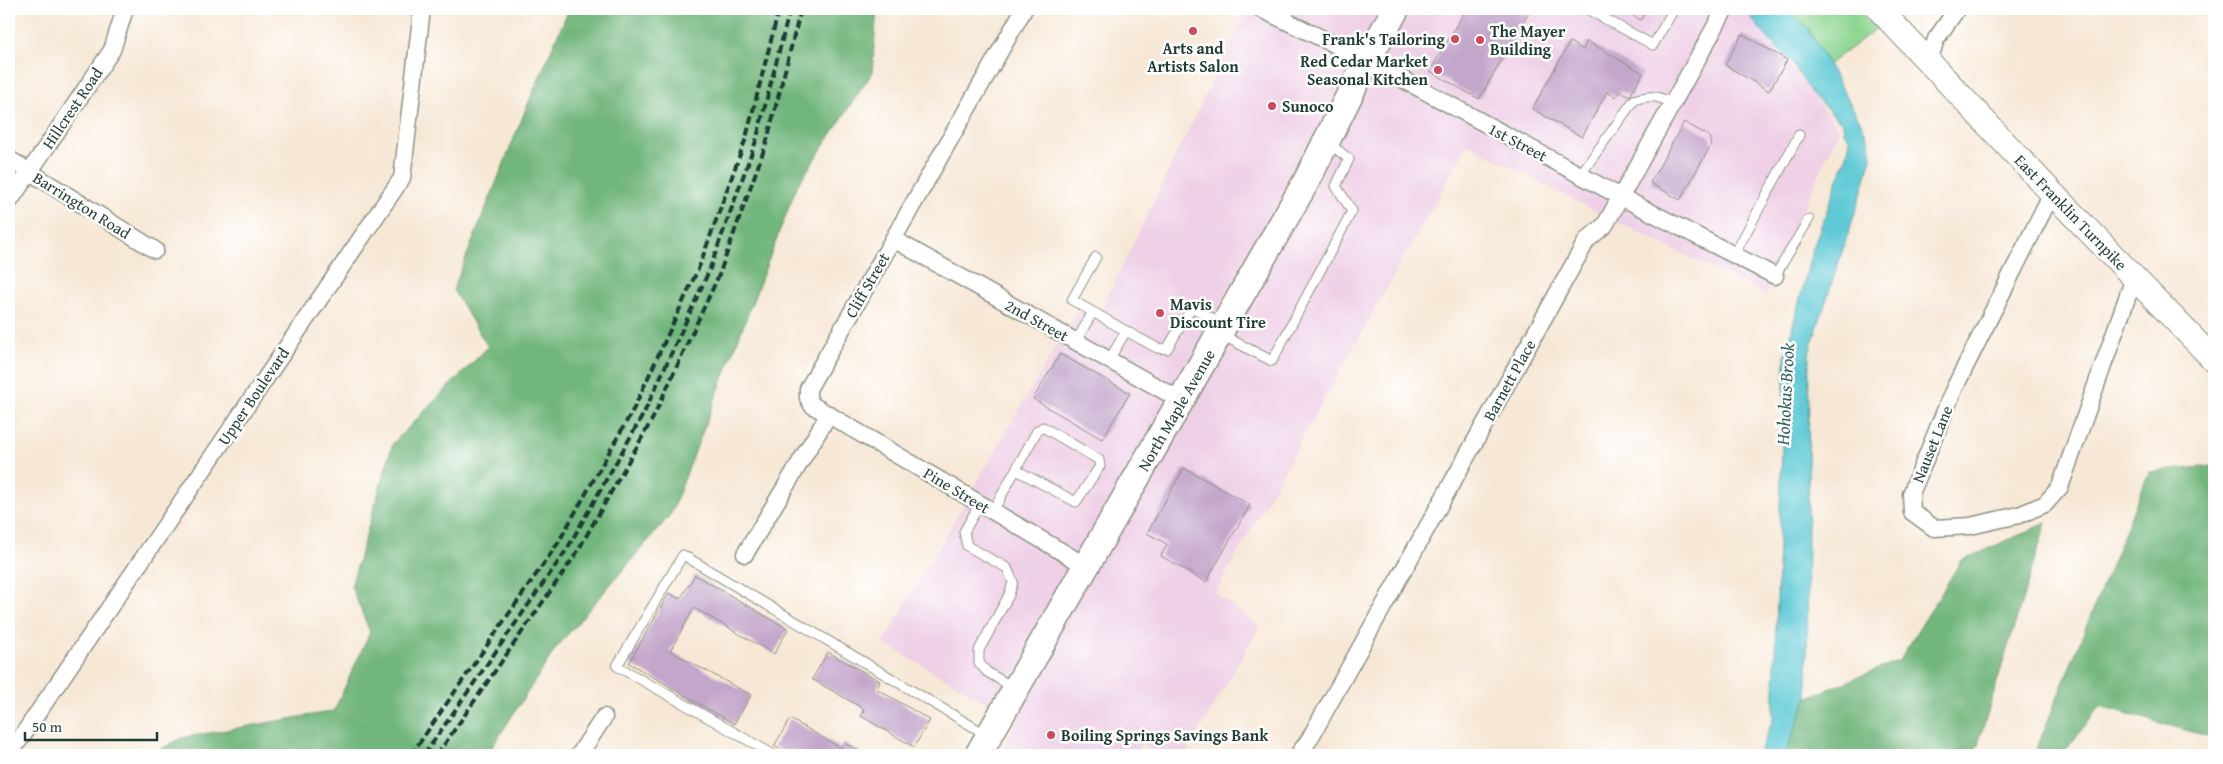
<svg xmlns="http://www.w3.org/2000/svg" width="2223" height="764" viewBox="0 0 2223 764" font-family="'Gentium Book Plus',serif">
  <rect width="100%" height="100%" fill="#fff"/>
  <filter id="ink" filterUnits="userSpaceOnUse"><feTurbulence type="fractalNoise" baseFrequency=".02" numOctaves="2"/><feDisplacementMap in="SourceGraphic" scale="10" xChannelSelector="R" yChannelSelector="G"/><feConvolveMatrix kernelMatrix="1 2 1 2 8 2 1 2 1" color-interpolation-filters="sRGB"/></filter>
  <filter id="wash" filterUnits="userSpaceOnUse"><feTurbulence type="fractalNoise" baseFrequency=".0096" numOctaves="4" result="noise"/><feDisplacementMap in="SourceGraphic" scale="20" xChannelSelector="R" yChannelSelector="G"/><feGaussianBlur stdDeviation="1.12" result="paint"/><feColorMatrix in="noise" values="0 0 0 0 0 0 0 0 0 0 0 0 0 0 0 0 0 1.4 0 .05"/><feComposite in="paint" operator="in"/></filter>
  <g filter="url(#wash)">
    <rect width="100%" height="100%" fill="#f7e8d5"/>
    <!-- built -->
    <path fill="#efd0e6" d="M1247 9H1745L1839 129 1766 295 1585 206 1468 144 1215 593 1259 627 1185 755H1158L1141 744 1135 755H1018L1003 747 1018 720 883 643 1082 302 1101 310Z"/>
    <!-- green -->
    <path fill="#8cd591" stroke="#568962" d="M1783 9H1879L1889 19 1828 65 1823 55Z"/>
    <!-- forest -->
    <path fill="#71b67b" stroke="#487a58" d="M569 9H877L872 73 797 186 671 514 556 648 487 755H150L181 738 334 711 370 632 351 586 393 443 488 347 453 290 527 106Z
      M2214 466V738L2100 706 2062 755H2034L2149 472Z
      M2046 523 1978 744 1972 755H1784L1807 698 1900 660 1961 561Z"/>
    <!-- water -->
    <path fill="#5ecad6" stroke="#3e8485" d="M1744 9H1786L1809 30 1860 121 1868 139 1872 154 1861 194 1809 353 1807 698 1784 755H1758L1773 720 1785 357 1813 248 1847 155 1850 140 1844 132 1843 124 1811 93 1792 63 1766 36Z"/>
    <g id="blocks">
      <!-- building -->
      <path fill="#c3a6cb" d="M1466 9H1531L1479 99 1430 71Z
        M1621 9H1647L1641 20Z
        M1742 34 1787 60 1769 91 1725 65Z
        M1587 41 1643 73 1630 96 1620 91 1616 97 1607 92 1582 137 1532 109 1570 42 1583 50Z
        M1684 122 1709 136 1711 145 1680 200 1650 183Z
        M1060 354 1130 393 1102 439 1033 399Z
        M1184 468 1250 505 1206 582 1161 556 1167 544 1147 533Z
        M695 575 788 629 774 654 694 608 670 651 751 695 734 724 629 663 669 593 680 599Z
        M828 652 880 681 877 689 930 720 914 747 861 716 864 709 812 679Z
        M790 719 841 748 844 743 866 755H790L774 746Z"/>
    </g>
  </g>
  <g filter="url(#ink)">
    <use href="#blocks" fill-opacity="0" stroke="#8b9284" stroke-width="1"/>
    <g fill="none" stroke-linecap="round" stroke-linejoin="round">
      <defs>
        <path id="lane" d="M1587 9 1653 45 1674 9
          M1284 20 1291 9
          M1580 175 1634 100C1648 95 1659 95 1672 104
          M1734 255 1799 135
          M1775 276 1809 219
          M1093 312 1072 300 1096 257
          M1126 331 1157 348 1167 349 1192 307 1222 324
          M1222 335 1272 361 1352 211 1336 186 1349 159 1329 143
          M1076 341 1093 312 1126 331 1109 360
          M980 503 964 532 967 546 1007 568 1013 582 1009 595 979 650V663L987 672 1014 688
          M993 511 1037 431 1043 427 1099 460 1100 466 1076 502 1016 470
          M774 755 617 666 683 555 987 735"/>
        <path id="street" d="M1024 9 808 389V398L812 405 1086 566
          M1261 9 1367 60 1621 197 1775 276
          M1929 62 1936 39 1957 9
          M9 159 155 250
          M2052 193 1954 389 1911 494 1912 512 1934 528 1970 526 2019 515 2045 504 2060 487 2134 278
          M9 202 112 50 125 9
          M893 239 1182 401
          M745 554 829 414
          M9 755 402 178 422 9
          M579 755 604 717
          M1298 755 1309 740 1587 240 1605 225 1725 9"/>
        <path id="secondary" d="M1879 9 2052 193 2214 360"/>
        <path id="primary" d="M978 755 1307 180 1367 60 1396 9"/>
      </defs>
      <!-- lane casing -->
      <use href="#lane" stroke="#8b9284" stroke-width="11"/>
      <!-- street casing -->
      <use href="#street" stroke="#8b9284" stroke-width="19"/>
      <!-- secondary casing -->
      <use href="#secondary" stroke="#8b9284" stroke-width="26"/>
      <!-- primary casing -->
      <use href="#primary" stroke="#8b9284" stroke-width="29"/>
      <!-- lane -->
      <use href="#lane" stroke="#fff" stroke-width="9"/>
      <!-- street -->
      <use href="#street" stroke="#fff" stroke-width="16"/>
      <!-- secondary -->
      <use href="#secondary" stroke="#fff" stroke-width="24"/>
      <!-- primary -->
      <use href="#primary" stroke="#fff" stroke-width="26"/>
      <!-- rail -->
      <path stroke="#1f3d34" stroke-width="4" stroke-dasharray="8 4" stroke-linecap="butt" d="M411 755 558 543 634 408 699 267 746 138 779 9
        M424 755 567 549 644 413 709 271 756 141 790 9
        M437 755 576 554 653 418 719 275 766 144 801 9"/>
    </g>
  </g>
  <!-- markers -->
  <g fill="#d1495b" stroke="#fff" stroke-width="2">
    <circle cx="1193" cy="31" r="5"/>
    <circle cx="1455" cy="39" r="5"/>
    <circle cx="1480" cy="40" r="5"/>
    <circle cx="1438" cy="70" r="5"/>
    <circle cx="1272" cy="106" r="5"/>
    <circle cx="1160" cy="313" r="5"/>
    <circle cx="1051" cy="735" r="5"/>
  </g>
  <g text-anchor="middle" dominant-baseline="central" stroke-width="5" stroke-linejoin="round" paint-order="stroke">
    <!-- poi labels -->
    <g font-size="16" font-weight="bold" fill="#1f3d34" stroke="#fff" text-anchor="start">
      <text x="1490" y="31">The Mayer<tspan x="1490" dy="18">Building</tspan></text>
      <text x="1445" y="39" text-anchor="end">Frank's Tailoring</text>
      <text x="1193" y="48" text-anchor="middle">Arts and<tspan x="1193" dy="18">Artists Salon</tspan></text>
      <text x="1428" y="61" text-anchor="end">Red Cedar Market<tspan x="1428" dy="18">Seasonal Kitchen</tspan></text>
      <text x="1282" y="106">Sunoco</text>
      <text x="1170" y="304">Mavis<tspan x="1170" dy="18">Discount Tire</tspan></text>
      <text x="1061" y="735">Boiling Springs Savings Bank</text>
    </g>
    <!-- street labels -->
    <g font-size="16" fill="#1f3d34" stroke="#fff">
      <text transform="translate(72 108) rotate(-56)">Hillcrest Road</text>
      <text transform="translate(1518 142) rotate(28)">1st Street</text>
      <text transform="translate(82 205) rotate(32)">Barrington Road</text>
      <text transform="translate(2071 212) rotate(46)">East Franklin Turnpike</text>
      <text transform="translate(867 285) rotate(-60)">Cliff Street</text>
      <text transform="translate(1037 320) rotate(29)">2nd Street</text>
      <text transform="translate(1509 380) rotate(-61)">Barnett Place</text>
      <text transform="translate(253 396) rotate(-56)">Upper Boulevard</text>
      <text transform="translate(1176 410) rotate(-60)">North Maple Avenue</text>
      <text transform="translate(1932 444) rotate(-68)">Nauset Lane</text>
      <text transform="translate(957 490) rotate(31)">Pine Street</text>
    </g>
    <!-- water labels -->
    <g font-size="18" font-style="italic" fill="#2f605c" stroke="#fff">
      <text transform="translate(1785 394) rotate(-87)">Hohokus Brook</text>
    </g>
  </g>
  <!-- margin -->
  <rect width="2223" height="764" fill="none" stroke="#fff" stroke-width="30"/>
  <!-- scale -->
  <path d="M25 732v8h132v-8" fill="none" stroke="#1f3d34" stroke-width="2.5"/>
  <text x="32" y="732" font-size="15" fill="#1f3d34" stroke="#ffffff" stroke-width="4" paint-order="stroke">50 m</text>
</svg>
